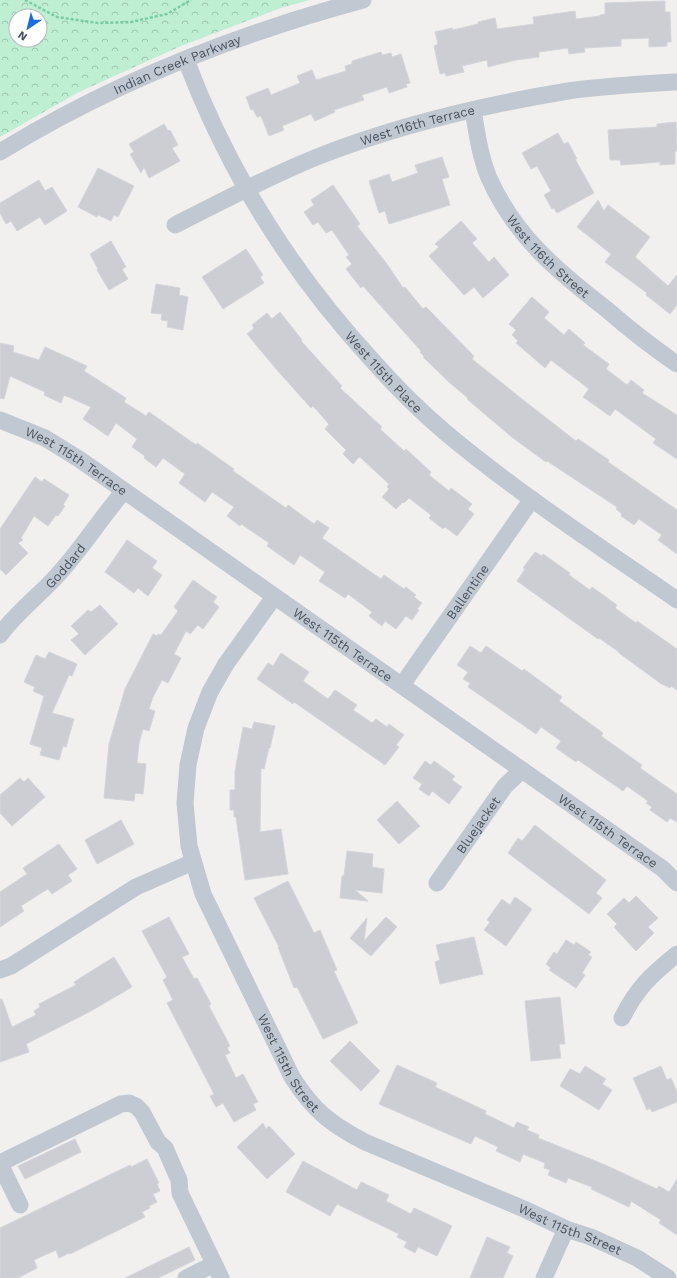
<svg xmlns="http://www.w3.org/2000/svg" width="677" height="1278" viewBox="0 0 677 1278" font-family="'Work Sans',sans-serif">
  <defs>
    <pattern id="forest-crowns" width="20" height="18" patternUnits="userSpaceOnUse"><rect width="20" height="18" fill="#bfefd2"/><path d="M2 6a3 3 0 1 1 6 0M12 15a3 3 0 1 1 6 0" fill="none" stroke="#9dc4ae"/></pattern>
  </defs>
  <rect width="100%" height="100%" fill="#f2efef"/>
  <!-- forest -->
  <path fill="url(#forest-crowns)" fill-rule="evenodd" d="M0 0H310L281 8 181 46 79 92 0 137ZM16 16H40V40H16Z"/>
  <!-- building -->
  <path fill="#ccced4" stroke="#d3d5db" d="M665 1V12H670L671 42H667V46L649 47V38L621 39V46L584 48 585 52 569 54 568 48 539 52V57L516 60 488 67 487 60 462 66 464 72 446 76 445 73 440 74 434 46 438 44 435 32 452 28 453 30 478 24V22L495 18 497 29 534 24 533 17 575 11 576 19 600 16V15L605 14V3Z
    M381 52 382 55 391 53 392 57 401 54 410 83 406 84 407 87 389 93 387 87 362 95 364 100 334 110 335 112 315 121 311 114 282 126 284 130 269 136 261 116 257 117 253 109 251 110 246 97 268 88 271 95 300 83 297 76 312 70 316 80 346 71 345 66 352 64V61Z
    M676 122 677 151H675V164L660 165V162L621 165 620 160H610L608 130 657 127V124Z
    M164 124 168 131 170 130 178 145 172 148 180 161 149 178 144 167 141 173 130 154 134 152 129 144Z
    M558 133 564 144 568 142 577 159H575L594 193 557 213 554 208 552 209 544 195 551 191 537 166 531 169 522 153Z
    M442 157 449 177 442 179 450 205 389 224 385 211 379 213 369 181 389 174 392 182 418 173 415 165Z
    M98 168 134 186 118 217 114 215 111 221 98 215 97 217 78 207Z
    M39 180 45 191 52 187 67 211 45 225 40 217 17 231 11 221 6 224 0 213V203Z
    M333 185 360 224 357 226 387 264 403 288 405 287 423 309 426 307 474 356 472 359 527 403 576 441 578 439 609 460 608 462 677 510V554L658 540 662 535 639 519 634 525 621 516 622 514 616 509 617 507 547 461 546 462 513 438 467 399 468 398 451 384 423 357 424 356 420 352 421 351 363 286 361 288 346 269 352 264 346 257 349 255 332 230 326 233 318 222 313 225 304 212 314 205 311 200Z
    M598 200 604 211 608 205 650 237 635 257 668 286 677 275V305L670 314 646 295 647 293 605 262 611 254 577 227Z
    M461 221 477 239 472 243 489 262 494 257 509 275 483 298 474 287 464 295 429 256 439 247 435 244Z
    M111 241 126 267 122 269 128 279 109 290 97 270 98 269 90 254Z
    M246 249 263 275 260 277 264 283 223 309 202 277Z
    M156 284 180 288 179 295 188 297 183 330 167 327 168 321 161 320 162 314 151 313Z
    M532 297 549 312 544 318 564 335 569 329 585 343 583 345 609 364 606 369 627 385 631 380 644 390 642 393 677 415V459L653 443 656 439 615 409 610 416 583 397 589 389 551 360 545 368 516 343 518 341 512 335 516 330 509 324Z
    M280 312 302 340 301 341 342 386 340 388 382 427 380 429 404 451 406 449 431 472 429 475 449 491 451 488 472 504 468 509 474 514 457 536 445 527 443 529 429 518 431 515 409 498 404 503 403 502 396 509 382 497 389 489 387 487 389 484 361 458 359 457 353 464 343 454 346 450 325 429 329 424 313 406 311 408 277 370 247 334 254 328 252 325 267 313 272 319Z
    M0 343 14 346 13 352 39 360 45 347 87 366 84 371 126 398 124 402 146 416 149 412 196 445 197 443 234 469 233 471 286 508 288 505 314 524 317 520 329 528 322 538 381 579 384 575 404 589 406 587 416 595 414 597 422 603 417 609 419 610 412 620 406 616 396 629 385 621 382 626 369 616 372 612 348 594 345 598 319 581 325 572 300 555 294 565 267 546 269 543 241 524 240 526 227 516 234 507 212 492 205 502 179 483 185 474 163 458 156 467 144 458 145 456 132 447 137 439 116 423 108 436 83 419 91 407 64 395 61 403 44 395 45 392 10 376 4 399 0 398Z
    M35 477 42 482 44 479 69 495 63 505 65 506 58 516 56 515 48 526 34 516 21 538 23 540 18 543 28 553 6 575 0 569V529Z
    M127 540 157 561 152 568 162 575 148 596 138 588 134 593 105 572Z
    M535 552 542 556 543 554 570 573 569 575 590 590 592 587 617 605 615 608 636 623 637 621 677 649V690L671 686 670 688 660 683 619 653V652L599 638 598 639 517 581 525 569 523 568Z
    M193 580 217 597 213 602 219 607 203 629 198 625 190 634 186 631 174 654 181 658 168 683 162 680 153 697 149 709 155 711 149 731 143 729 139 743 137 763 146 764 143 794 135 793 134 801 104 798 109 744 125 689 153 634 157 636 158 634 161 635 178 611 174 607Z
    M100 605 118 624 85 655 71 640 79 634 71 626 88 610 91 612Z
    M470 646 481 653 486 646 522 671 524 669 562 697 559 701 603 733 601 736 642 765 640 768 677 794V822L670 818 667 822 650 810 652 807 646 803 648 801 627 786 623 791 578 760 576 762 556 748 561 741 541 727 536 734 468 687 470 683 463 679 468 672 457 665Z
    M49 652 77 664 72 676 69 675 52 713 74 719 66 747 63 746 59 760 40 755 42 748 30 744 44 696 33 691 35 687 24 682 36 655 45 659Z
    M281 653 309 672 303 681 328 699 335 690 357 705 353 710 372 723 376 719 387 727 389 724 404 735 396 745 399 747 385 765 294 702 293 704 257 679 268 663 273 666Z
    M254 722 275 726 270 748H269L264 769 261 768 260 832 281 829 288 874 245 880 236 817H234V810H230V790H235V771L243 727 252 729Z
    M425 761 431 765 434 761 455 776 452 780 462 787 449 804 432 791 429 796 419 789 422 784 413 778Z
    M20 778 24 782 28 778 45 797 12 826 0 813V795Z
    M397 801 420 826 399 844 377 820Z
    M121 820 134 844 97 864 85 840Z
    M535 825 606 880 596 893 602 898 589 914 508 853 518 838 522 841Z
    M59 844 77 869 68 875 72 881 52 894 48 889 41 893 21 906 24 911 0 927V892L27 874 23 868Z
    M347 851 373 854 372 867 384 869 382 893 355 890 368 901 340 898 342 876H344Z
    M288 881 314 933 320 930 337 970 334 971 358 1023 323 1039 297 987 294 988 278 947H279L254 898Z
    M636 896 658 918 648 927 654 933 636 951 614 927 617 924 607 914 624 898 629 903Z
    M515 897 532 909 506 946 484 930 490 922 487 920 502 899 510 905Z
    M169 917 189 954 182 957 194 979 197 978 211 1004 209 1006 230 1046 227 1048 230 1053 225 1055 236 1078 243 1074 258 1102 253 1104 256 1110 234 1122 223 1103 216 1107 210 1096 214 1094 167 1003 173 1000 163 980 167 977 142 931Z
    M386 917 397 927 371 956 350 938 367 918 364 941Z
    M474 937 483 974 440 984 435 962 440 960 436 945Z
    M566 940 574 945 576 942 591 952 588 955 592 957 582 973 585 975 576 988 549 970 551 968 546 964 554 952 557 954Z
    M114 957 132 987 91 1011 26 1044 29 1052 0 1062V999H2L12 1027 36 1015 34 1011 40 1007 39 1004 76 985 74 982Z
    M560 997 565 1044H559L561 1058 531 1061 525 1001Z
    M350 1041 380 1071 361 1091 330 1061Z
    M397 1065 437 1083 435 1087 486 1111 485 1114 514 1128 517 1122 529 1127 527 1130 539 1135 538 1138 603 1164 657 1189 659 1186 669 1192 677 1179V1235L659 1223 661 1220 631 1201 629 1207 591 1189 592 1187 568 1178 566 1183 548 1175 550 1170 544 1168 545 1163 523 1154 520 1162 496 1151 498 1147 475 1136 471 1144 379 1104Z
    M585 1066 606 1079 602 1084 612 1090 599 1110 560 1086 570 1069 580 1074Z
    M661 1066 667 1080 671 1078 677 1092V1102L652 1112 650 1108 647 1110 633 1078Z
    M263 1123 266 1129 269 1126 295 1154 267 1179 237 1147Z
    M75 1139 81 1152 25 1179 18 1166Z
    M147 1159 159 1183 157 1184 160 1191 153 1194 157 1202 149 1206 150 1208 142 1212 145 1217 70 1254 69 1253 59 1258 56 1250 34 1260 37 1268 18 1278H0V1228L130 1165 131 1167Z
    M303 1161 357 1190 361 1182 389 1195 386 1201 411 1214 414 1208 452 1226 437 1256 418 1247 415 1253 404 1247 407 1242 397 1237 399 1234 337 1204 330 1216 286 1192Z
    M487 1237 510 1247 507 1253 513 1256 503 1278H470Z
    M189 1247 195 1260 158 1278H125Z"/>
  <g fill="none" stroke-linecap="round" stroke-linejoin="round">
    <!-- path -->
    <path stroke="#77cca4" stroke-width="2.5" stroke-dasharray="3 2" stroke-linecap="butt" d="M25 0 57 17 98 23 131 22 167 14 191 0"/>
    <!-- minor -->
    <g stroke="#c0c9d1" stroke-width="17">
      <path id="s1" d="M186 60C228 171 291 272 372 360 395 386 420 411 446 433 519 494 599 546 677 600"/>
      <path id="s2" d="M473 110C477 133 480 157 489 178 515 236 556 270 605 308 628 328 652 347 677 364"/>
      <path id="s3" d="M0 152C112 83 237 34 363 0"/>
      <path id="s4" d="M175 225C222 201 268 177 317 157 397 125 483 105 568 91 604 86 641 84 677 82"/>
      <path id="s5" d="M0 420 45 438 79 459 663 869 677 883"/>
      <path id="s6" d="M274 597 226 664 210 692 196 728 188 765 185 803 189 846 203 894 292 1077C313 1110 330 1124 365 1142L524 1209 566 1229 591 1237 637 1258 668 1278"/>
      <path id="s7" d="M0 635C15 614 36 598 53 580 80 552 99 520 124 491"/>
      <path id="s8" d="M402 685 532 499"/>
      <path id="s9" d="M437 883 505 786 522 770"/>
      <path d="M0 970 11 966 136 887 193 862"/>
      <path d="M622 1018C637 988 651 975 677 954"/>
      <path d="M0 1163 121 1104 129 1103 136 1106 142 1112 158 1142 165 1148 179 1180 180 1193 221 1278"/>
      <path d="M0 1164 20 1205"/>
      <path d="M186 1278 214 1264"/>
      <path d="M544 1278 566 1229"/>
    </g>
  </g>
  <g text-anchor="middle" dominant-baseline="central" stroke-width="4" stroke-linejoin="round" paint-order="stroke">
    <!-- street labels -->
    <g font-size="13" fill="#48525d" stroke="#fff">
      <text stroke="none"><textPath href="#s3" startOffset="198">Indian Creek Parkway</textPath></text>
      <text stroke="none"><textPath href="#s4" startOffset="263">West 116th Terrace</textPath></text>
      <text stroke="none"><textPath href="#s2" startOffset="169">West 116th Street</textPath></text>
      <text stroke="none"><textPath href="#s1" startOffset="372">West 115th Place</textPath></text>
      <text stroke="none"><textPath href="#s5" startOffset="87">West 115th Terrace</textPath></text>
      <text stroke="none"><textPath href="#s7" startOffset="95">Goddard</textPath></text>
      <text stroke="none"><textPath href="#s8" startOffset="114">Ballentine</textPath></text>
      <text stroke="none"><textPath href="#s5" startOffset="411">West 115th Terrace</textPath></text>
      <text stroke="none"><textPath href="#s9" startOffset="71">Bluejacket</textPath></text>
      <text stroke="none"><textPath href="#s5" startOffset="735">West 115th Terrace</textPath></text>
      <text stroke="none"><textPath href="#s6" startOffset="512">West 115th Street</textPath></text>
      <text stroke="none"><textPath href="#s6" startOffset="848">West 115th Street</textPath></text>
    </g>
  </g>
  <!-- north arrow -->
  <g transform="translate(28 28) rotate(215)"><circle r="19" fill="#ffffff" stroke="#b6babe"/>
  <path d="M0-3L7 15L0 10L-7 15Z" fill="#1b6ce0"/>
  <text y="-6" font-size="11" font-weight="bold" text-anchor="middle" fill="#48525d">N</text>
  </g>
</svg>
